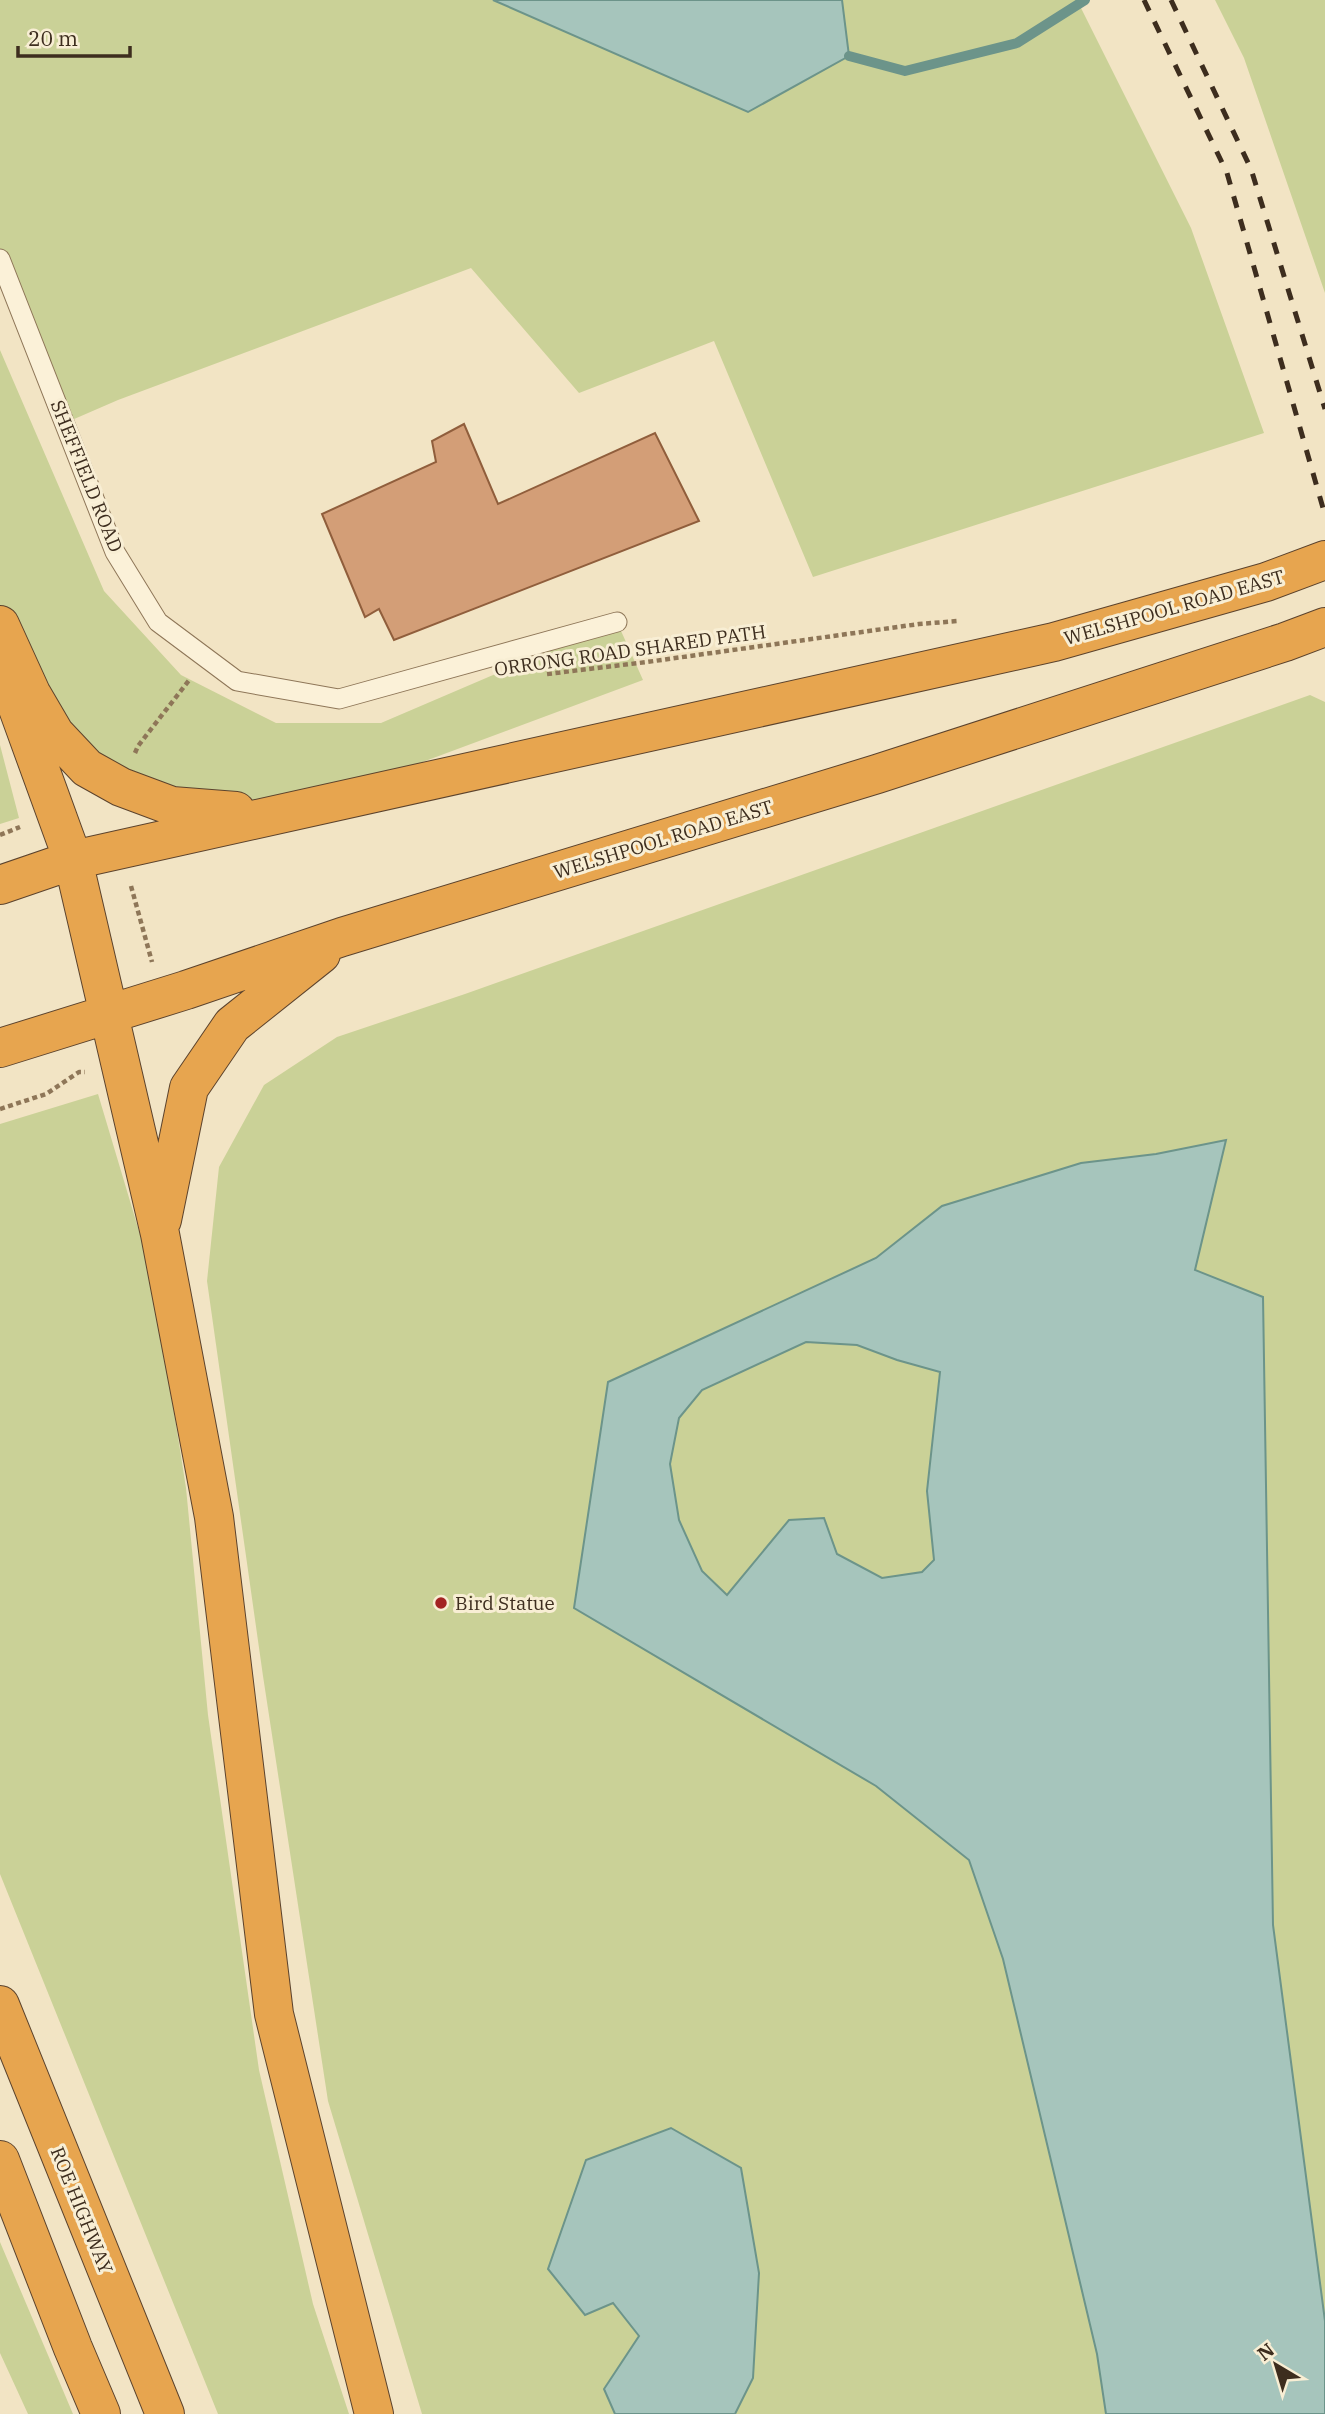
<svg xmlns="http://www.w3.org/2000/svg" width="1325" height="2414" viewBox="0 0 1325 2414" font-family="'IBM Plex Serif',serif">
  <rect width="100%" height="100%" fill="#f2e4c4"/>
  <!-- green -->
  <path fill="#cad197" d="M0 0H1077L1191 228 1264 433 813 577 714 341 579 393 471 268 118 400 65 423 0 259Z
    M1215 0H1325V293L1244 58Z
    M0 350 104 591 181 675 276 723H381L617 622 643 680 280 815 87 768 0 625Z
    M1310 695 1325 702V2414H422L328 2101 263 1676 207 1281 219 1167 264 1085 337 1037 465 994Z
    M0 745 19 818 0 824Z
    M98 1094 153 1278 186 1488 208 1715 259 2070 313 2304 349 2414H218L0 1874V1124Z
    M0 2242 73 2414H28L0 2353Z"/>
  <!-- water -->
  <path fill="#a6c5bc" stroke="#6c948a" stroke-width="2" fill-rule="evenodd" d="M493 0H842L849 56 748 112Z
    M1226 1140 1195 1270 1263 1297 1273 1925 1325 2321V2414H1106L1097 2354 1003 1959 969 1860 876 1786 574 1608 608 1382 876 1258 942 1206 1081 1163 1156 1154ZM806 1342 857 1345 897 1360 940 1372 927 1491 934 1560 922 1572 882 1578 837 1554 824 1518 789 1520 727 1595 702 1571 679 1520 670 1464 679 1418 702 1390Z
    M671 2128 741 2168 759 2273 753 2378 735 2414H615L604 2389 639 2336 613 2303 585 2315 548 2269 586 2160Z"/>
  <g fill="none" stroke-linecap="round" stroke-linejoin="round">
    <!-- stream -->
    <path stroke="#6c948a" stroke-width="10" d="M849 56 905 71 1017 43 1085 0"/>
  </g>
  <!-- building -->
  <path fill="#d39e77" stroke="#905e3c" stroke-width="2" d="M464 424 498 504 655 433 699 521 394 640 379 609 365 617 322 514 436 462 432 441Z"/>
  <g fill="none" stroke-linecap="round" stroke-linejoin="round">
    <defs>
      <path id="lane" d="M0 259 115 552 158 622 237 681 339 699 617 622"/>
      <path id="highway" d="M0 625 31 693 55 734 87 768 121 787 172 806 236 811
        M0 659 73 860 160 1234 214 1517 274 2014 374 2414
        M0 885 73 860 1054 642 1266 582 1325 560
        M0 1048 186 990 342 937 877 774 1285 642 1325 627
        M162 1220 189 1088 232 1025 321 954
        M0 2005 165 2414
        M0 2160 73 2348 101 2414"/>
    </defs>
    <!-- lane casing -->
    <use href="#lane" stroke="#8e7658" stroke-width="21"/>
    <!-- highway casing -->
    <use href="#highway" stroke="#5c432d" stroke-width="40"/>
    <!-- path -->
    <path stroke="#8e7658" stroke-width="4.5" stroke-dasharray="5 3.5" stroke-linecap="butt" d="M547 674 647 662 919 624 958 621
      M135 753 138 746 190 679
      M0 835 20 827
      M131 886 152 962
      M0 1109 46 1094 79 1072H85"/>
    <!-- lane -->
    <use href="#lane" stroke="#fbf1d8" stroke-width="19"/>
    <!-- highway -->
    <use href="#highway" stroke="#e7a54f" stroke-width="38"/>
    <!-- rail -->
    <path stroke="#3d2d1e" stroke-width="5" stroke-dasharray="12 12" stroke-linecap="butt" d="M1144 0 1227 173 1325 515
      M1171 0 1251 169 1325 409"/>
  </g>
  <!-- markers -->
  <circle fill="#a32323" stroke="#f8eed4" stroke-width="2.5" cx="441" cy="1603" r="7"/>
  <g text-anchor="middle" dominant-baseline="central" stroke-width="6" stroke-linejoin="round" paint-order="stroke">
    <!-- street labels -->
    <g font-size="19" fill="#3d2d1e" stroke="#f8eed4">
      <text transform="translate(87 476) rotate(68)">SHEFFIELD ROAD</text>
      <text transform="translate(1174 607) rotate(-16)">WELSHPOOL ROAD EAST</text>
      <text transform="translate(630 650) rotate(-8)">ORRONG ROAD SHARED PATH</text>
      <text transform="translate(663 839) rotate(-17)">WELSHPOOL ROAD EAST</text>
      <text transform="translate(82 2210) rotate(68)">ROE HIGHWAY</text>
    </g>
    <!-- poi labels -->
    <g font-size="19" fill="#3d2d1e" stroke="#f8eed4" text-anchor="start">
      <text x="455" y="1603">Bird Statue</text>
    </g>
  </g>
  <!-- north arrow -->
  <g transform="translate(1276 2365) rotate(322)" stroke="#f8eed4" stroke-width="5" paint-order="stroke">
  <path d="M0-5L12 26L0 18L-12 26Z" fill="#3d2d1e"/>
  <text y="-10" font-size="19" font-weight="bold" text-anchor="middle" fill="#3d2d1e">N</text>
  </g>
  <!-- scale -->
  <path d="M18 46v10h112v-10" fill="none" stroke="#3d2d1e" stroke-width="3.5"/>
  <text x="28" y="46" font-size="21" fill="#3d2d1e" stroke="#f8eed4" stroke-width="5" paint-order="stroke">20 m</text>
</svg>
